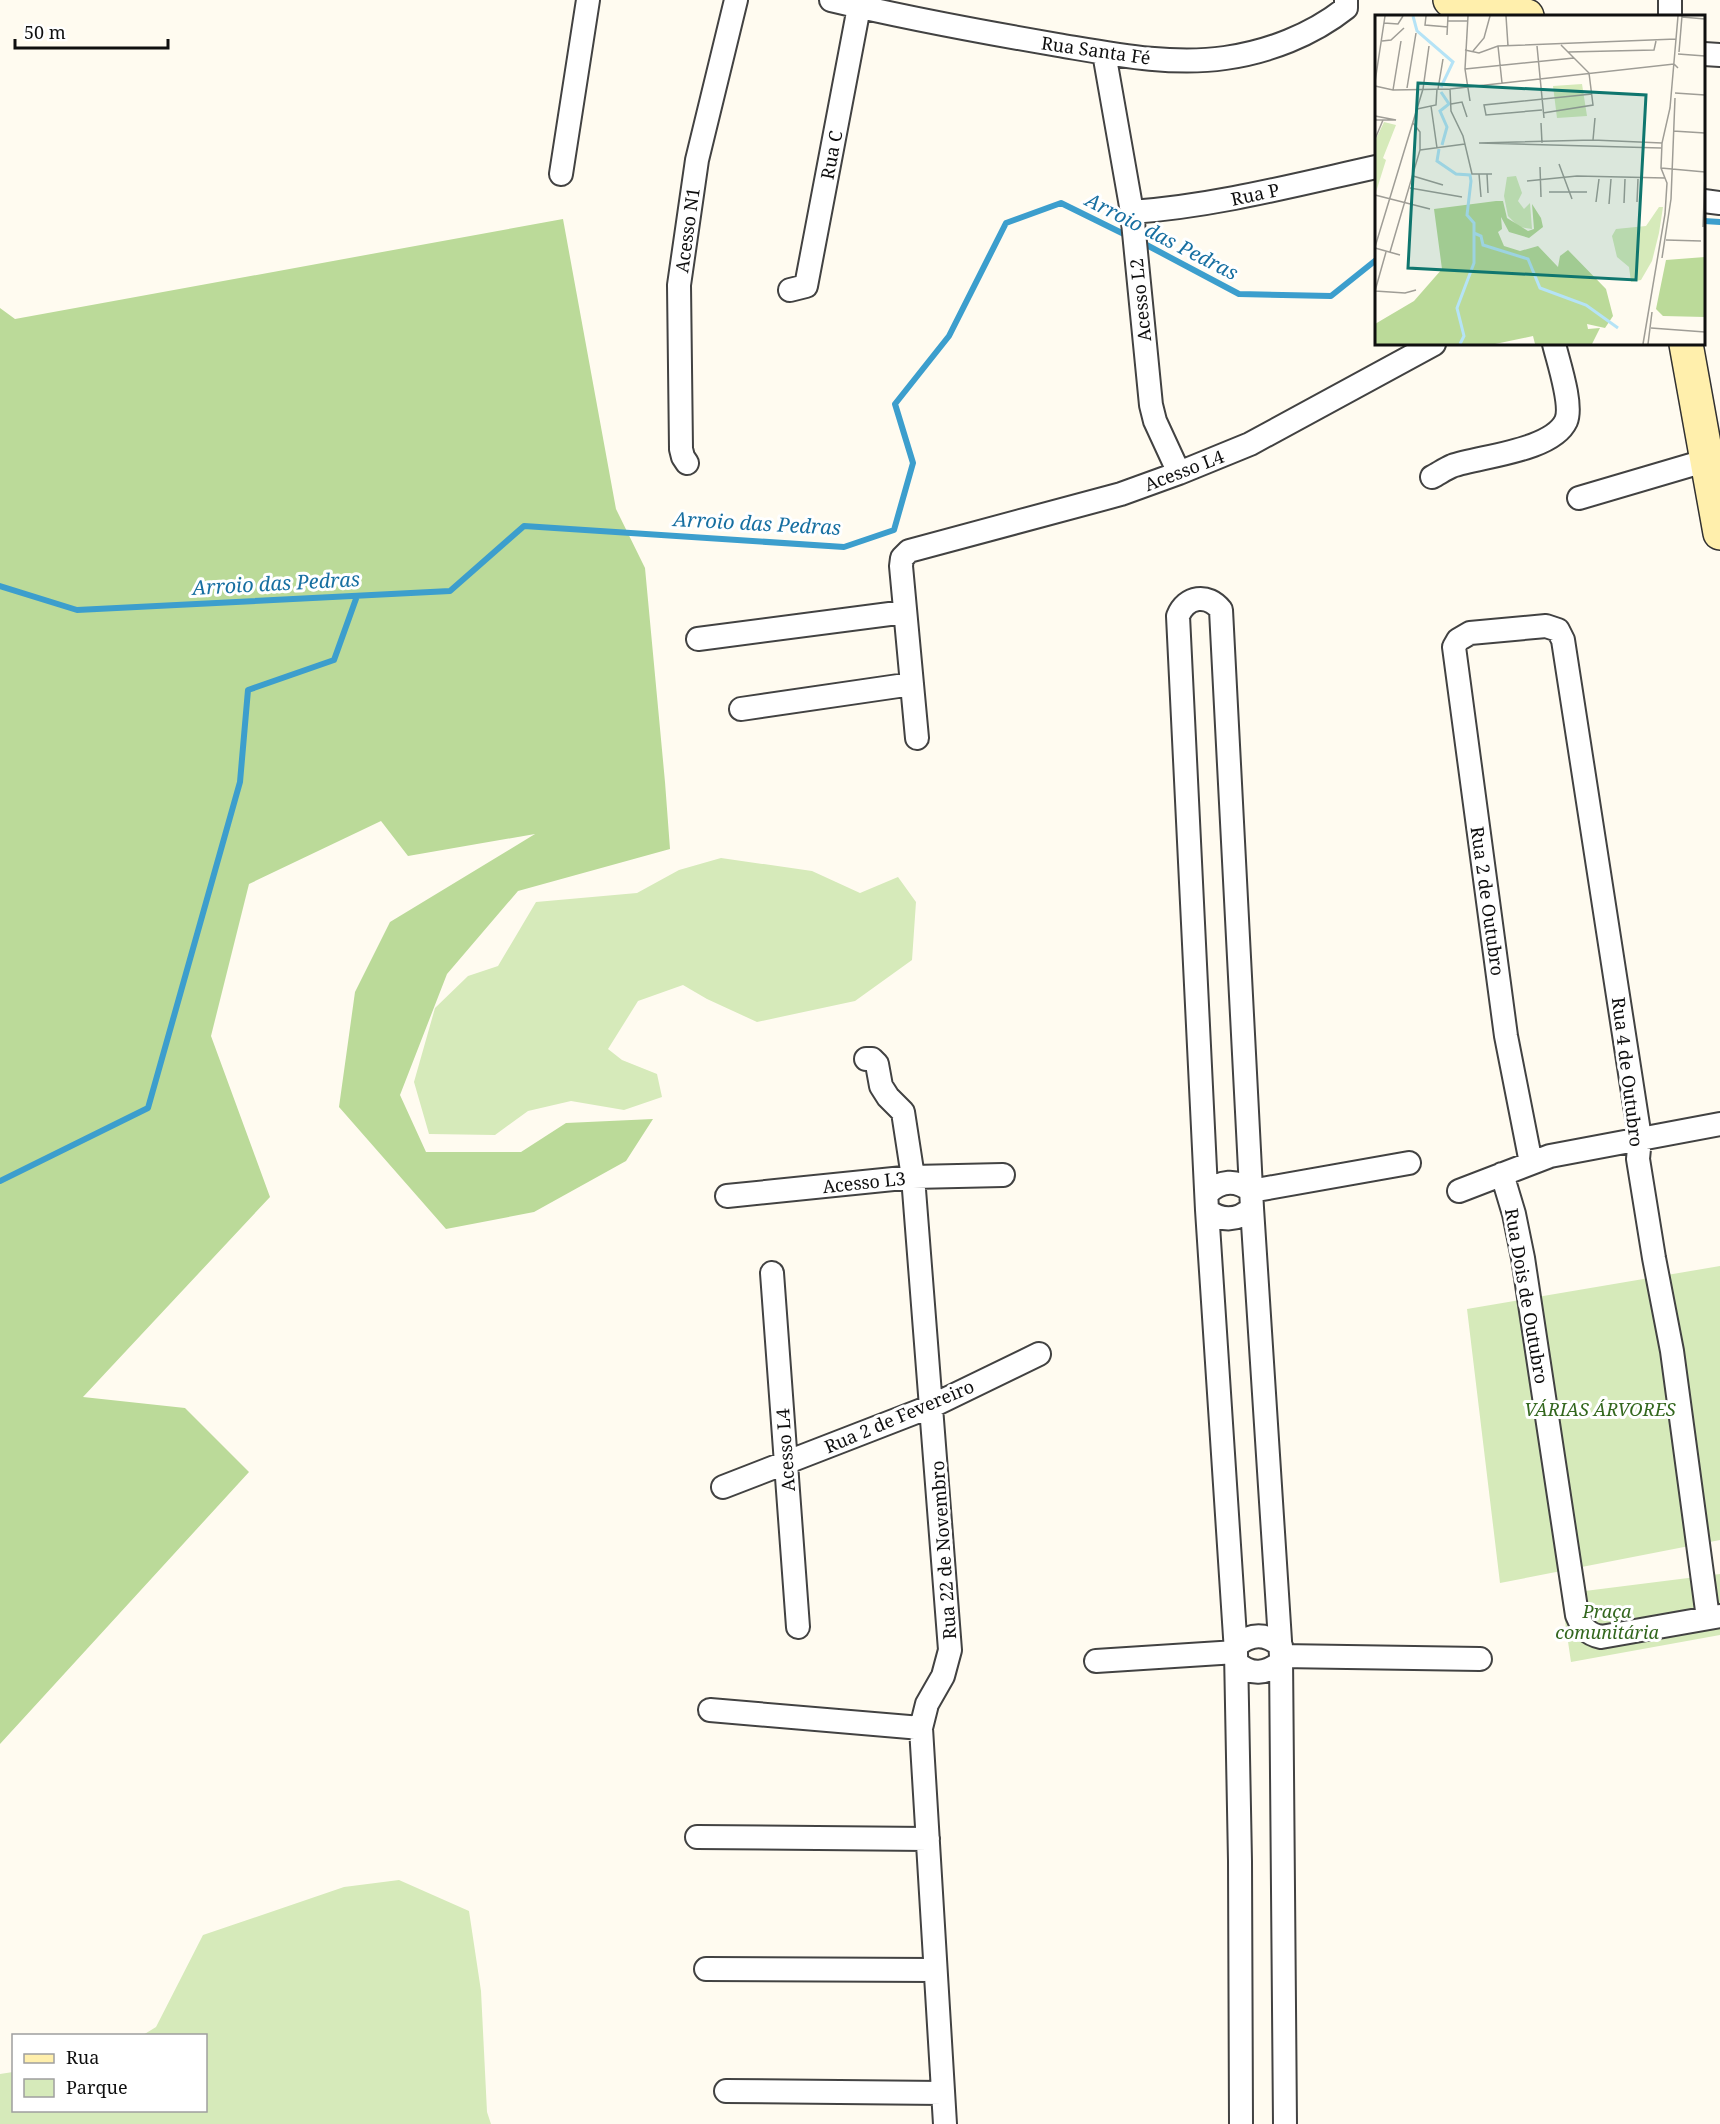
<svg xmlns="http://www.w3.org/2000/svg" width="1720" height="2124" viewBox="0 0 1720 2124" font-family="'Noto Serif',serif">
  <rect width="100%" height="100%" fill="#fffbf0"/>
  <!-- green -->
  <path fill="#d6eaba" d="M721 858 812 871 860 893 898 877 916 902 912 960 855 1001 757 1022 707 999 683 985 638 1001 608 1049 622 1060 657 1074 662 1097 624 1110 571 1101 528 1111 495 1135 429 1134 414 1082 435 1008 468 976 498 966 536 902 637 893 679 870Z
    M1720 1266V1540L1500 1583 1467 1309Z
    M1720 1574V1635L1571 1662 1561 1594Z
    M399 1880 469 1911 481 1991 487 2112 491 2124H0V2074L13 2072 14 2110H206V2036L143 2035 156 2027 203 1935 344 1887Z"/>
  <!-- forest -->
  <path fill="#bbda99" d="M563 219 616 509 645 568 665 782 670 849 518 891 447 974 400 1095 426 1152H521L566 1123 653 1119 626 1161 534 1212 446 1229 339 1107 355 992 390 922 535 834 408 856 381 821 249 884 211 1036 270 1197 83 1397 185 1408 249 1472 0 1744V308L15 319Z"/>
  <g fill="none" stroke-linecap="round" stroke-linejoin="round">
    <!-- stream -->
    <path stroke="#3c9ecd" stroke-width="6" d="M1704 221 1720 222
      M1141 242 1239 294 1331 296 1376 260
      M0 586 77 610 450 591 524 526 844 547 894 530 913 463 895 404 949 336 1006 223 1061 203 1130 237
      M0 1181 148 1108 240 782 248 690 334 660 357 596"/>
    <defs>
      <path id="street" d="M831 0C906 18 982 32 1058 45 1112 54 1171 66 1225 58 1268 52 1312 35 1346 8V0
        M1670 0V16
        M1104 53 1132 212 1151 405 1155 421 1179 473
        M1704 54 1720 55
        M561 174 588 0
        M1704 201 1720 203
        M1132 212C1215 206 1295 185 1376 167
        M790 290 806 286 859 7
        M687 463 683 457 681 449 679 285 697 160 736 0
        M1432 477C1438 474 1445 469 1452 466 1481 456 1552 451 1566 421 1573 405 1558 361 1554 344
        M1579 498 1708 460
        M698 639 905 612
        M741 709 912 684
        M917 738 901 566 902 558 909 551 1121 494 1179 473 1250 444 1434 344
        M866 1059H872L877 1064 881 1086 888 1097 903 1112 913 1177 950 1650 943 1676 927 1704 921 1728 945 2124
        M1531 1163 1506 1036 1454 647 1458 640 1470 633 1546 626 1558 630 1563 640 1640 1138 1638 1159 1654 1258 1672 1351 1708 1618
        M1502 1174 1514 1214 1523 1258 1577 1615C1582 1627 1587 1634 1601 1637L1720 1616
        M1459 1191 1550 1156 1720 1124
        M1207 1194C1220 1180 1236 1179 1251 1191L1409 1163
        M727 1196 913 1177 1003 1175
        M1207 1210C1222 1222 1238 1221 1252 1208
        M772 1273 798 1627
        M723 1487 932 1406 1039 1354
        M1236 1646C1251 1633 1266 1633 1281 1646
        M1281 1656 1480 1659
        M1096 1661 1236 1652
        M1236 1662C1251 1676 1266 1674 1281 1662
        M710 1710 921 1728
        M697 1837 928 1839
        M706 1969 935 1970
        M726 2091 943 2093
        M1241 2124 1240 1861 1236 1652 1207 1210 1178 616C1186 596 1208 593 1221 610L1252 1208 1281 1656 1285 2124"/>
      <path id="secondary" d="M1450 0 1527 16
        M1686 344 1720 533"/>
    </defs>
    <!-- street casing -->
    <use href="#street" stroke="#424242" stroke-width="26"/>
    <!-- secondary casing -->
    <use href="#secondary" stroke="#313131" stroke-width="36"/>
    <!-- street -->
    <use href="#street" stroke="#fff" stroke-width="22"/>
    <!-- secondary -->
    <use href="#secondary" stroke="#ffefac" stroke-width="33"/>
  </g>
  <g text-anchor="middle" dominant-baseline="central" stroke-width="6" stroke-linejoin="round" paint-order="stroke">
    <!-- street labels -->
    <g font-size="18" fill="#0f0f0f" stroke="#fff">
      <text transform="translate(1096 50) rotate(8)">Rua Santa Fé</text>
      <text transform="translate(831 155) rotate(-79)">Rua C</text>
      <text transform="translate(1255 194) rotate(-12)">Rua P</text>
      <text transform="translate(687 230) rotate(-82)">Acesso N1</text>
      <text transform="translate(1140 300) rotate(-96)">Acesso L2</text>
      <text transform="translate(1184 470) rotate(-21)">Acesso L4</text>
      <text transform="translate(1488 901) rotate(82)">Rua 2 de Outubro</text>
      <text transform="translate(1628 1072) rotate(83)">Rua 4 de Outubro</text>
      <text transform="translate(864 1182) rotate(-6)">Acesso L3</text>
      <text transform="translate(1527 1296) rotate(80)">Rua Dois de Outubro</text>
      <text transform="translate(899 1416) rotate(-23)">Rua 2 de Fevereiro</text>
      <text transform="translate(785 1450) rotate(-94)">Acesso L4</text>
      <text transform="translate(943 1550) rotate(-94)">Rua 22 de Novembro</text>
    </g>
    <!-- park labels -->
    <g font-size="18" font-style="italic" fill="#33671e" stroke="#fff">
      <text x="1600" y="1409">VÁRIAS ÁRVORES</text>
      <text x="1607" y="1611">Praça<tspan x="1607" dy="21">comunitária</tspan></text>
    </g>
    <!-- water labels -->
    <g font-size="20" font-style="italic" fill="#176fa1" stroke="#fff">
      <text transform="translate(1162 236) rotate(27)">Arroio das Pedras</text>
      <text transform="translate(757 523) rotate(3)">Arroio das Pedras</text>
      <text transform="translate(276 583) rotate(-3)">Arroio das Pedras</text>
    </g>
  </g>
  <!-- overview -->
  <g transform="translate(1375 15)">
    <rect width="330" height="330" fill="#fffbf0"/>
    <path d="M207 69 212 101 182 103 178 71ZM9 107 21 110 8 143 11 145 1 177 0 126ZM141 161 147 178 143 186 149 194 155 188 157 214 144 212 133 201 129 181 132 162ZM284 192H288L284 218 277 246 266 265 256 267 254 252 242 242 237 221 241 214 271 211Z" fill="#d6eaba"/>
    <path d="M121 186H128L132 203 153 216 159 214 157 189 166 203 168 212 154 223 134 217 126 202 127 214 123 217 129 231 145 236 163 231 183 252 185 241 193 235 231 274 238 301 230 313 212 309 213 314 225 313 217 329H160L158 321 120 329H0V309L39 286 67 254 59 194ZM330 242V302L288 301 281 294 291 245Z" fill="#bbda99"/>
    <path fill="none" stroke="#b5e3f6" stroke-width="3" d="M38 1 42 16 78 47 66 72M66 77 74 89 65 96 72 112 67 130M64 134 62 146 81 159 95 160 96 166 92 200 99 208V248L82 293 89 321 85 329M99 218 106 221 108 230 153 244 165 273 211 290 243 313"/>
    <path fill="none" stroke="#9f9d96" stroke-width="1.5" d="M51 1 50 10 73 12M93 1 90 54 95 86M131 1 133 31M307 2 330 4M73 6H93M9 8 23 9 28 1M72 20 73 1M7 26 16 25 29 13M123 31 127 68M162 31 169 103M90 35 104 38 123 31 301 24M98 36 109 23 115 1M193 37 279 35 281 26M304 37 307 1M303 39 330 41M90 54 199 43M0 67 10 1M0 71 18 75 75 74 299 49 303 53M32 73 41 18M63 74 68 44M75 74 76 96 88 121 97 159H117M18 75 26 26M300 78 330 80M76 89 87 87 92 102M56 91 62 133M42 94 61 90 62 74M167 95 111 100 109 90 217 79M168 98 218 90 214 58 186 30M0 101 21 105H0M166 108 167 128M298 116 330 118M0 124 8 105M218 125 220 103M286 133 104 128 218 125 287 128M45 135 90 129M184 149 197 184M165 152 166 182M286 153 330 157M104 159 106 182M112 159 113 178M38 161 68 170M152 166 202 161 290 163M35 173 87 182M174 177H212M0 180 55 194M221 187 224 164M262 187 263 164M249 188 250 164M234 189 236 164M328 212 330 159M291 225 326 226M0 232 48 74 54 31M0 233 25 240M15 237 45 135V117L38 108M287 243 296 184 300 83M0 276 30 278 41 275M0 276 11 237M276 313 330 317M268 329 290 199 292 168 286 153 287 128 295 93 303 1M273 329 277 297"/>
    <path fill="#0f766e" fill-opacity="0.15" stroke="#0f766e" stroke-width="3" d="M43 68 271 80 261 265 33 253Z"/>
    <rect width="330" height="330" fill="none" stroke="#0f0f0f" stroke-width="3"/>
  </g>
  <!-- legend -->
  <rect x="12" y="2034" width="195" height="78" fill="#ffffff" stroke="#9f9f9f" stroke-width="1.5"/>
  <rect x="24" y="2054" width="30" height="9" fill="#ffefac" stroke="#9f9f9f" stroke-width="1.5"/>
  <text x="66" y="2064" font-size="18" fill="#0f0f0f">Rua</text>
  <rect x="24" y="2079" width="30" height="18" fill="#d6eaba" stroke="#9f9f9f" stroke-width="1.5"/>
  <text x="66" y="2094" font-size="18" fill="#0f0f0f">Parque</text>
  <!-- scale -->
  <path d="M15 39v9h153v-9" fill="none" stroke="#0f0f0f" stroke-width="3"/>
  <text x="24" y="39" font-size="18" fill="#0f0f0f" stroke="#ffffff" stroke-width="4.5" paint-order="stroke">50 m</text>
</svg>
